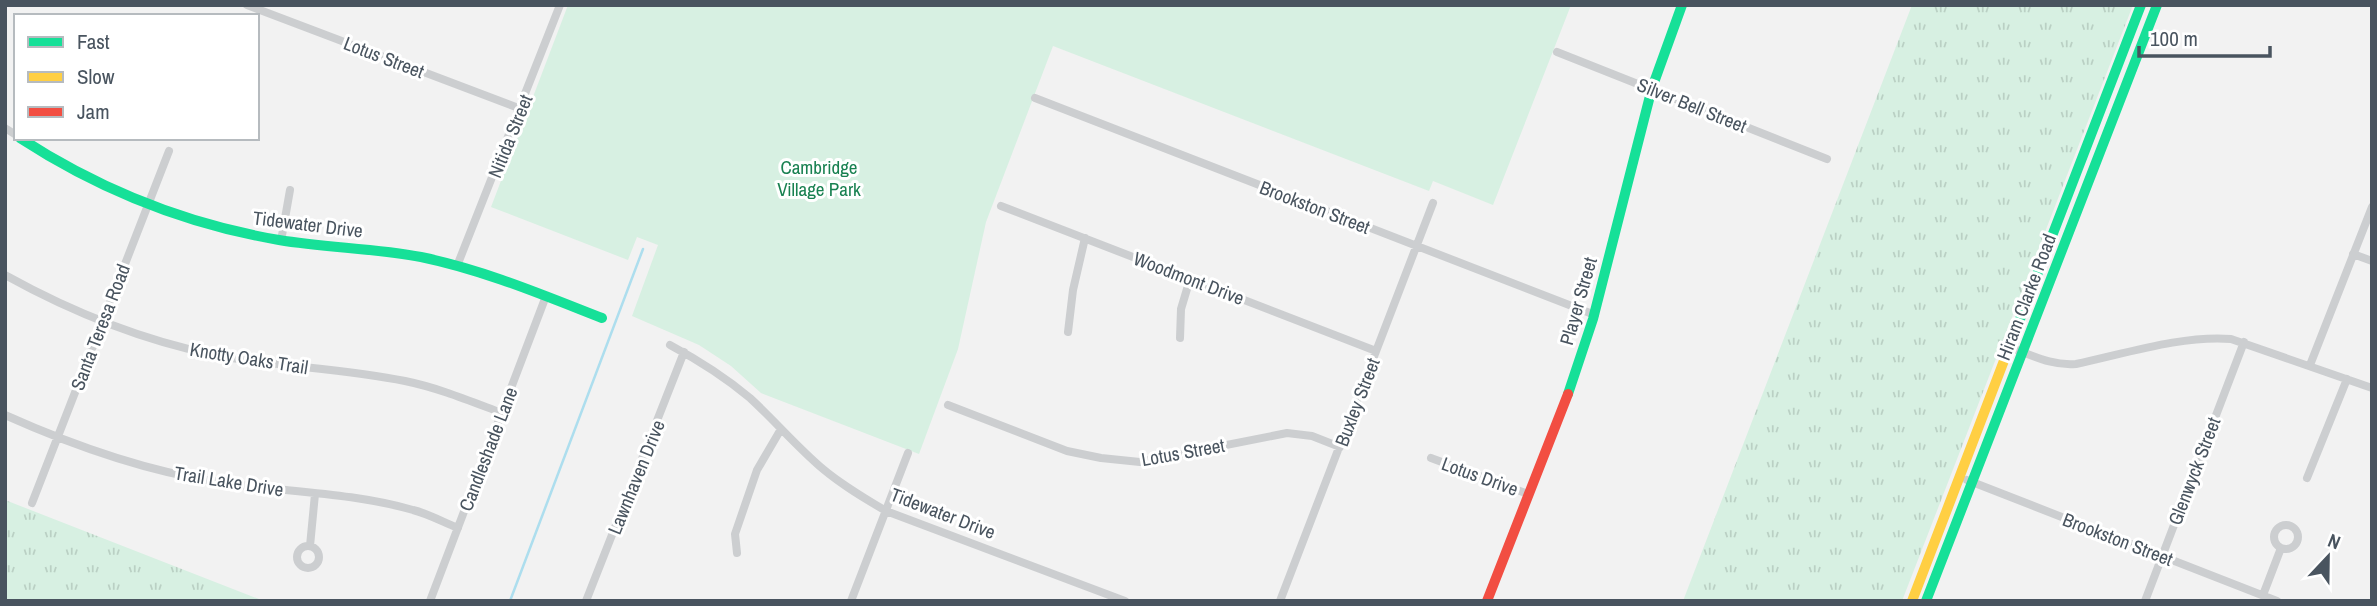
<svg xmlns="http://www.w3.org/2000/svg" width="2377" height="606" viewBox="0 0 2377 606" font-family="'Archivo Narrow',sans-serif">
  <defs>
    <pattern id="grass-tufts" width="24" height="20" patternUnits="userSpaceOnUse" patternTransform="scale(1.75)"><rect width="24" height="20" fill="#d7f0e2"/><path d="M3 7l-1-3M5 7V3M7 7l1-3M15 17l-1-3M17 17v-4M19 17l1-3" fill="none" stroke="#bad0c4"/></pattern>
  </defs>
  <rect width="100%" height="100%" fill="#f2f2f2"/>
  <!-- grass -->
  <path fill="url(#grass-tufts)" d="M1912 5H2133L1902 601H1683Z
    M5 500 264 601H5Z"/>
  <!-- park -->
  <path fill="#d7f0e2" d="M568 5H1571L1493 205 1433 181 1429 191 1053 46 986 222 958 349 919 454 761 393 731 366 699 345 632 316 658 245 637 237 628 260 491 207Z"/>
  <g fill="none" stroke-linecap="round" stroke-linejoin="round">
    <!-- stream -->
    <path stroke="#addeee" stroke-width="2.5" d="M510 601 643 249"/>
    <!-- street -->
    <path stroke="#ccced0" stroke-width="8" d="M247 5 521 109
      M1557 52 1827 159
      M1035 98 1595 315
      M5 128 16 135
      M1001 206 1376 351
      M281 241 290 190
      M2353 254 2372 261
      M457 266 560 5
      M5 275C70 311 141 340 215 355 278 367 343 368 405 381 439 388 470 401 502 413
      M1068 332 1073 290 1085 238
      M1180 338 1181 309 1190 279
      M670 345C698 360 725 377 750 398 775 421 797 447 823 469 842 485 864 498 886 511L1125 601
      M2009 347C2032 355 2051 366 2076 364 2124 354 2182 335 2231 339L2372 388
      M2310 365 2372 207
      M948 405 1067 451 1101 458 1140 462 1287 433 1312 436 1340 447
      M5 415C72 445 145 471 218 482 283 492 350 492 413 510 429 514 443 522 458 528
      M1431 458 1528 494
      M2307 478 2347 379
      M1967 480 2277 601
      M32 503 169 151
      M2274 537a12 12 0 1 1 24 0a12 12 0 1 1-24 0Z
      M297 557a11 11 0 1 1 22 0a11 11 0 1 1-22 0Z
      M310 546 315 494
      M737 553 735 534 757 470 781 429
      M2263 595 2281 548
      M430 601 546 296
      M586 601 684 352
      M851 601 908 453
      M1280 601 1433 203
      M2145 601 2244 342"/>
    <!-- fast -->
    <path stroke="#16e098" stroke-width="10" d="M20 138C100 190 185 224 279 240 326 248 375 248 421 257 484 270 543 295 602 318
      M2005 358 2141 5
      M1568 394 1593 319 1652 88 1682 5
      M1926 601 2157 5"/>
    <!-- slow -->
    <path stroke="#ffcf43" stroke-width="10" d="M1912 601 2005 358"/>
    <!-- jam -->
    <path stroke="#f24e42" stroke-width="10" d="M1487 601 1568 394"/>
  </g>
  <g text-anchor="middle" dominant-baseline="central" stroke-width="6" stroke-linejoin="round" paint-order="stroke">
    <!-- street labels -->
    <g font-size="19" fill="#49545f" stroke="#fff">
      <text transform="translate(384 57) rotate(21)">Lotus Street</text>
      <text transform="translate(1692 105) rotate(22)">Silver Bell Street</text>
      <text transform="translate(510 136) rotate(-68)">Nitida Street</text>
      <text transform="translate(1315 207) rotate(21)">Brookston Street</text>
      <text transform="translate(308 224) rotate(7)">Tidewater Drive</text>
      <text transform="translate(1189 278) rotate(21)">Woodmont Drive</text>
      <text transform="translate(2026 297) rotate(-69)">Hiram Clarke Road</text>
      <text transform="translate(1578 301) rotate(-74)">Player Street</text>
      <text transform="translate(100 327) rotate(-69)">Santa Teresa Road</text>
      <text transform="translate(249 358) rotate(9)">Knotty Oaks Trail</text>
      <text transform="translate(1357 402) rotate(-69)">Buxley Street</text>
      <text transform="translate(488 449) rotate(-69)">Candleshade Lane</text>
      <text transform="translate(1183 452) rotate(-10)">Lotus Street</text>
      <text transform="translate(2194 471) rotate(-69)">Glenwyck Street</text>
      <text transform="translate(1480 476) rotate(20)">Lotus Drive</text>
      <text transform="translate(636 477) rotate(-68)">Lawnhaven Drive</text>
      <text transform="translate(229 481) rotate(9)">Trail Lake Drive</text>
      <text transform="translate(943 513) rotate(21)">Tidewater Drive</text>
      <text transform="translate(2118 539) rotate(21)">Brookston Street</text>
    </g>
    <!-- park labels -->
    <g font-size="19" fill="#198151" stroke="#fff">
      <text x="819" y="167">Cambridge<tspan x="819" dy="22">Village Park</tspan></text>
    </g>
  </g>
  <!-- border -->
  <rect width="2377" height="606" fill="none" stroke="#49545f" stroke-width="14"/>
  <!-- legend -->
  <rect x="14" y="14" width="245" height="126" fill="#ffffff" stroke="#b6bbbf" stroke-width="2"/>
  <rect x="28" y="37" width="35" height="10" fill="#16e098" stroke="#b6bbbf" stroke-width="2"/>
  <text x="77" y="49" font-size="21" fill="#49545f">Fast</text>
  <rect x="28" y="72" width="35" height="10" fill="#ffcf43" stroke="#b6bbbf" stroke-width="2"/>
  <text x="77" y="84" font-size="21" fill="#49545f">Slow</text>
  <rect x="28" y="107" width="35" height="10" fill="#f24e42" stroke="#b6bbbf" stroke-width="2"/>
  <text x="77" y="119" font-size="21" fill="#49545f">Jam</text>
  <!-- north arrow -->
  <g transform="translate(2328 557) rotate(22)" stroke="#ffffff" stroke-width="5" paint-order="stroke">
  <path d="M0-5L12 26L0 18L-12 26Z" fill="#49545f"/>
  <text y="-10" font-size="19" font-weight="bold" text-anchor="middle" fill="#49545f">N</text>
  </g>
  <!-- scale -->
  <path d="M2139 46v10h131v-10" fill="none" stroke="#49545f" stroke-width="3.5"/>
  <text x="2150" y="46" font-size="21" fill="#49545f" stroke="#ffffff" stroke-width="5" paint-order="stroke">100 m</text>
</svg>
